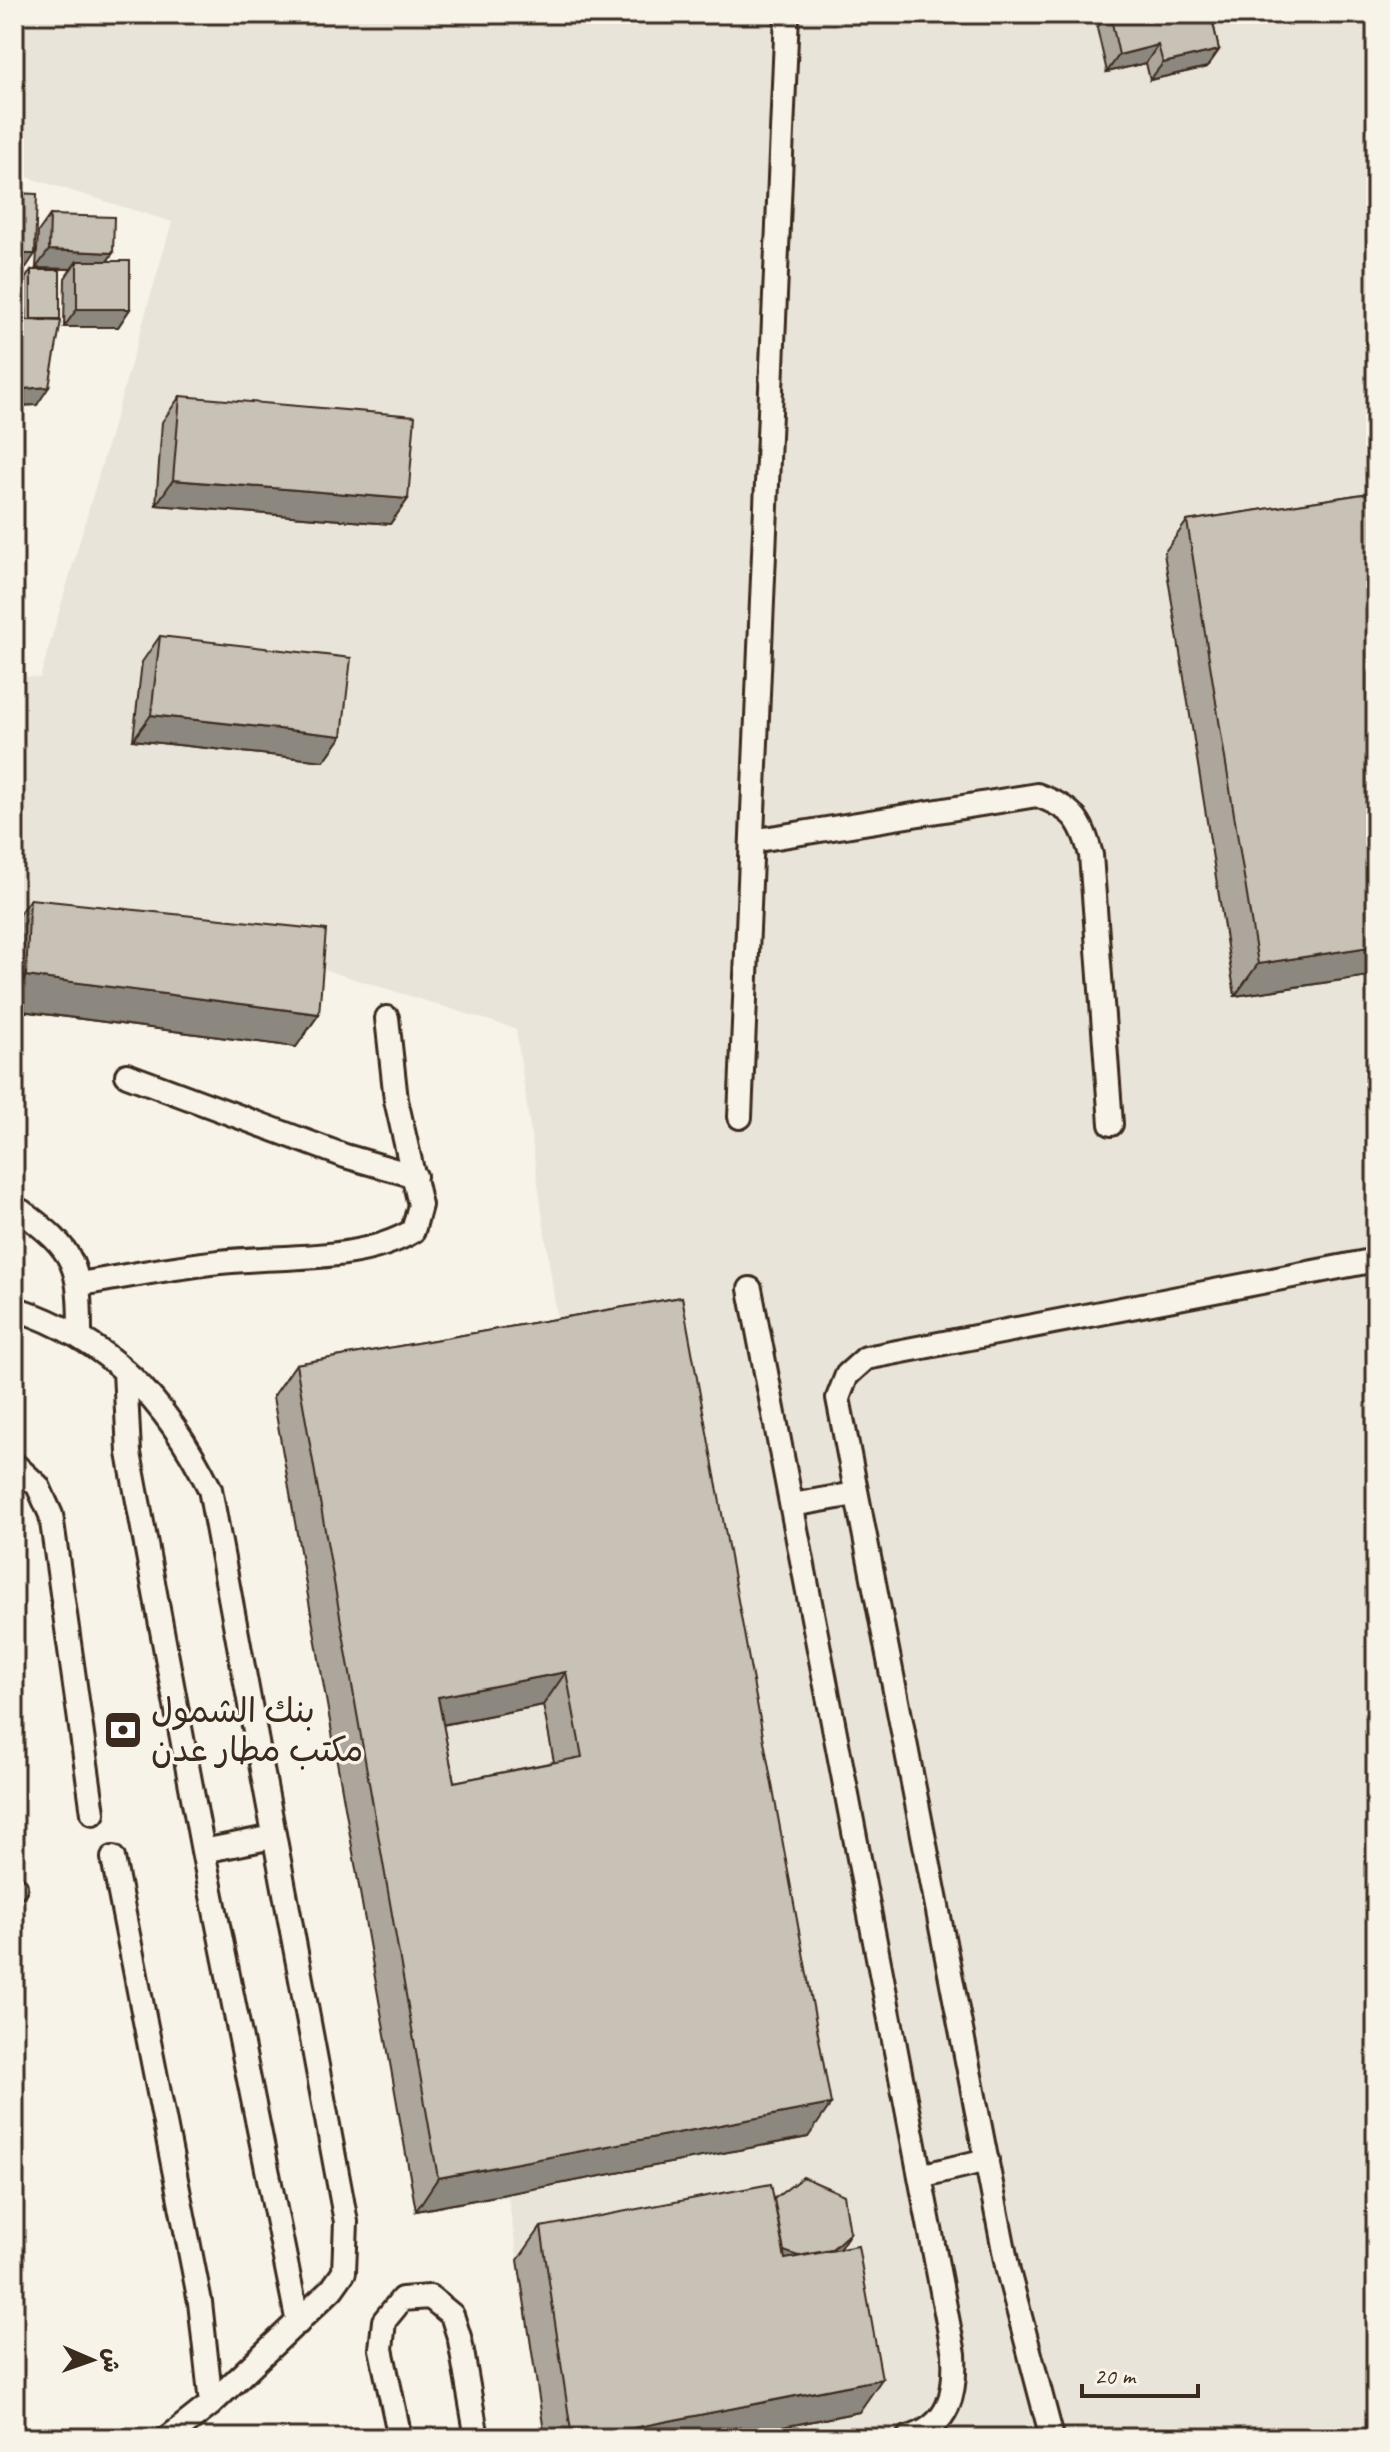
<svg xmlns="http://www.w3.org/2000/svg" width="1390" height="2452" viewBox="0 0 1390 2452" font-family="Caveat,'Playpen Sans Arabic',sans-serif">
  <rect width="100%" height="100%" fill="#f7f3e8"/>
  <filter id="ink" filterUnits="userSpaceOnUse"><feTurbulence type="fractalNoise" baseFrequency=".0125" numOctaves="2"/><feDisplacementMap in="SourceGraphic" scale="16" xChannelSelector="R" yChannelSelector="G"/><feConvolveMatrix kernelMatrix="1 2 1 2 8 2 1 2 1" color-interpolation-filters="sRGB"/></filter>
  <g filter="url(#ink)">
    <!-- built -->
    <path fill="#e9e4d9" d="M14 14H1376V2438H545L508 2197 416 2211 273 1397 561 1346 516 1029 303 963 14 932V675L40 678 172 222 14 173Z"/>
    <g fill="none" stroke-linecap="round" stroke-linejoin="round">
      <defs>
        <path id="lane" d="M752 841 1037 795C1073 809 1081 818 1091 855L1111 1124
          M127 1075 345 1156 415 1176
          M740 1117 787 14
          M14 1211H21C77 1252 80 1266 80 1335
          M80 1284C127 1276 173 1267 220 1262 282 1255 360 1263 413 1231L420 1205 396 1100 387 1018
          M750 1289 954 2354C956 2393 950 2426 908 2438
          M14 1308C109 1339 167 1401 210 1489L346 2222 344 2272 332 2289 211 2404 168 2438
          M125 1371 129 1453 203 1851 298 2323
          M14 1464 38 1486 51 1515 93 1813
          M792 1505 855 1494
          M203 1851 273 1837
          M113 1858 200 2302 211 2404
          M14 1887H15
          M920 2176 987 2160
          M400 2438 381 2349 384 2321 402 2299 430 2297 452 2315 460 2340 477 2438
          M1052 2438 1008 2271 838 1398 847 1375 866 1358 1376 1260"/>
      </defs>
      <!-- lane casing -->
      <use href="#lane" stroke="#3b2a1e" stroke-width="28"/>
      <!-- lane -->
      <use href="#lane" stroke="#f7f3e8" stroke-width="22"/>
    </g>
    <!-- wall -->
    <path fill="#aca69d" stroke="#3b2a1e" stroke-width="2" fill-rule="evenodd" d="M1107 14H1211L1219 50 1207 67 1150 80 1146 63 1107 72 1097 28Z
      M50 215 113 253 107 261 130 309 118 327H64L65 278 71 269 36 268 38 232Z
      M31 270 58 321 37 405 14 406V310H25V279Z
      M180 396 408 499 390 524 156 505 162 422Z
      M1376 492V975L1235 996 1164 553 1187 521Z
      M160 636 342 736 324 761 133 740 142 662Z
      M30 899 319 1014 296 1047 14 1010V921Z
      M682 1297 808 2137 416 2211 273 1397 296 1364ZM543 1705 554 1762 454 1782 443 1725Z
      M774 2199 850 2233 839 2249 859 2412 727 2438H545L518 2260 541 2227Z"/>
    <!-- shaded-wall -->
    <path fill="#8c877f" stroke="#3b2a1e" stroke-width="2" d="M71 14H99L69 17Z
      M1158 45 1146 63 1107 72 1119 55Z
      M1219 50 1207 67 1150 80 1163 63Z
      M49 250 113 253 101 270 77 261 71 269 36 268Z
      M14 254H35L23 272 14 271Z
      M77 309H130L118 327H64Z
      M49 387 37 405 14 406V400L22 389Z
      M173 480 408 499 390 524 156 505Z
      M151 715 342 736 324 761 133 740Z
      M1376 946V975L1235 996 1258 964Z
      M26 976 319 1014 296 1047 14 1010V993Z
      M566 1672 543 1705 415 1730 438 1697Z
      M831 2104 808 2137 416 2211 438 2178Z
      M850 2233 838 2251 805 2281 773 2247Z
      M882 2379 859 2412 727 2438H582Z"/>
    <!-- building -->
    <path fill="#c8c1b6" stroke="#3b2a1e" stroke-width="2" fill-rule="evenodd" d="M1110 14H1211L1219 50 1163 63 1158 45 1119 55Z
      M14 193 37 194 35 254H14Z
      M50 215 114 217 113 253 49 250Z
      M77 261H130V309H77Z
      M31 270H60V319H31Z
      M14 310H26V320L61 321 49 387 22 389 14 324Z
      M180 396 415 416 408 499 173 480Z
      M1376 492V946L1258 964 1187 521Z
      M160 636 351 658 342 736 151 715Z
      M30 899 326 930 319 1014 26 976Z
      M682 1297 831 2104 438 2178 296 1364ZM566 1672 582 1757 454 1782 438 1697Z
      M803 2177 844 2195 850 2233 831 2250 798 2256 784 2251 774 2199Z
      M771 2184 785 2259 858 2246 882 2379 582 2438H572L541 2227Z"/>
  </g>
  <!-- icons -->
  <defs>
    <symbol id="bank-square" viewBox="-11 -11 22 22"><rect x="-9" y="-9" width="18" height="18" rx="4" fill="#3b2a1e" stroke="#f7f3e8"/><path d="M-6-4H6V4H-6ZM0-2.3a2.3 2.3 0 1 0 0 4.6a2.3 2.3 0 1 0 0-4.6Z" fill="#fff"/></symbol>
  </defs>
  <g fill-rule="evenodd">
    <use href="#bank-square" x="101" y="1708" width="44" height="44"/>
  </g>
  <g text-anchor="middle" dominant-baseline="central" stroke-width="7" stroke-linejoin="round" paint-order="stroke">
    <!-- poi labels -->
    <g font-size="34" fill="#3b2a1e" stroke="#f7f3e8" text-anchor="start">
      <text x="151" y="1710">بنك الشمول<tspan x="151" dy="39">مكتب مطار عدن</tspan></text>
    </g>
  </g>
  <!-- margin -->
  <rect width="1390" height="2452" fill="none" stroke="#f7f3e8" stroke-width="48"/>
  <rect x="24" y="24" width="1342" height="2404" fill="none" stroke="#3b2a1e" stroke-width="3" filter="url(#ink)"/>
  <!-- north arrow -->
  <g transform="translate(92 2360) rotate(92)" stroke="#f7f3e8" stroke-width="6" paint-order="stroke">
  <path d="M0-6L14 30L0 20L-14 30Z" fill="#3b2a1e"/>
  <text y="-12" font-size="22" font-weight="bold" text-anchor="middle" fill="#3b2a1e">ش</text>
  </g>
  <!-- scale -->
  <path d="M1082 2384v12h116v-12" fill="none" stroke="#3b2a1e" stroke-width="4"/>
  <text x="1094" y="2384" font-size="24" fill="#3b2a1e" stroke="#f7f3e8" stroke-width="6" paint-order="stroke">20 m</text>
</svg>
